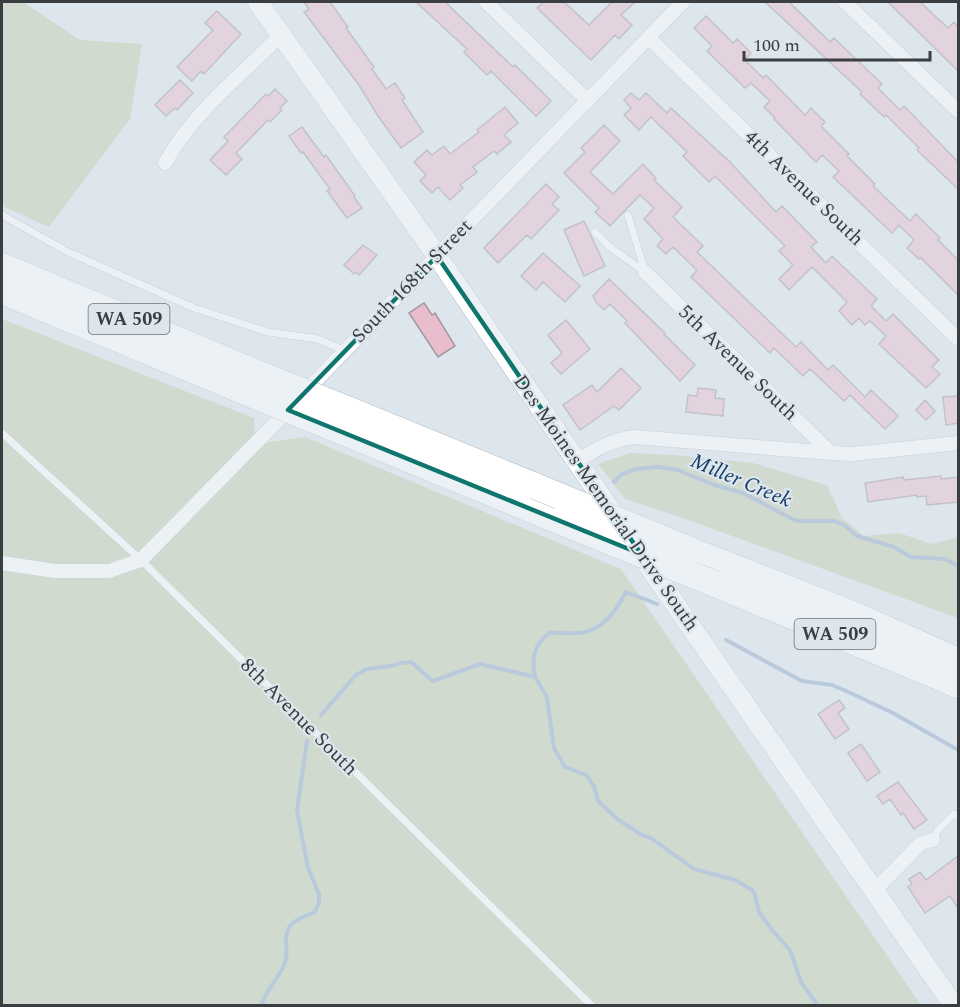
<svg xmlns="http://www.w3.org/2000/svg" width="960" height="1007" viewBox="0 0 960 1007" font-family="Spectral,serif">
  <rect width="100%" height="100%" fill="#dde6ed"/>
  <!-- green -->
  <path fill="#c4ccab" d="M2 2H23L80 40 142 44 130 119 49 227 2 206Z
    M2 319 254 418 255 444 305 437 621 569 921 1005H2Z
    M630 453 673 455 753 463 827 485 842 518 864 536 899 533 932 544 958 537V618L677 516 625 499 598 464Z"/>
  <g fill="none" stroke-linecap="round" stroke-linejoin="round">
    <!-- stream -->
    <path stroke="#8da8c8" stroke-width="4" d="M614 482 622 474 636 469 658 467 678 470 714 485 743 493 796 521H834L844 525 857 536 894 547 911 557 945 559 958 566
      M726 640 802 681 832 685 844 690 893 713 958 750
      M535 677 547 697 554 748 565 767 586 775 594 786 598 801 617 819 642 835 651 838 694 869 735 880 752 890 755 895 759 912 773 931 790 950 801 982 818 1006
      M321 715 355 676 366 669 392 666 400 663 411 662 433 681 480 664 535 677C531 658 534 645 549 633 559 632 568 634 578 633 602 632 616 611 626 592L657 604
      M261 1006C266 988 283 975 286 959 288 948 283 936 290 926 295 919 307 916 315 912L319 902V894L308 868 297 810 307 741"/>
  </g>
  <!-- building -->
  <path fill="#e9bdce" stroke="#a2979b" stroke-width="1.5" d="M304 2H330L348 27 346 28 374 67 372 69 386 89 395 83 405 98 402 100 423 132 401 148 378 116 359 85 304 12 309 9Z
    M416 2H445L513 67 515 65 551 101 536 116 491 71 487 75 464 52 467 49Z
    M544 2H564L589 25 612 2H635L621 15 632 25 619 39 615 35 591 60 537 8Z
    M765 2H789L830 42 834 38 882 84 878 88 900 110 904 106 958 162V189L917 150 919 148 886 115 884 117 860 94 862 92Z
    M888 2H920L948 28 954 22 958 27V71Z
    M217 11 241 34 204 74 201 71 192 81 177 67 213 30 205 23Z
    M706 16 733 43 737 39 751 53 745 60 763 78 766 75 805 115 811 108 825 122 821 126 849 154 847 156 875 184 873 186 910 221 916 214 940 238 938 240 958 260V295L921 258 919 259 907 248 914 240 899 225 892 233 833 177 839 171 822 155 816 162 774 119 775 118 764 107 770 101 751 83 745 88 707 51 712 46 694 28Z
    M180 80 193 93 177 110 175 108 166 116 155 105Z
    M275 89 287 101 280 108 282 110 270 122 268 120 236 153 242 159 226 175 210 160 228 141 224 137 266 94 268 96Z
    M631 93 639 100 646 93 667 113 671 108 729 161 776 212 782 206 817 242 811 247 826 263 832 256 877 299 871 306 886 321 893 314 939 360 932 367 940 374 926 388 879 344 886 336 870 321 865 325 859 318 852 325 839 311 847 302 812 267 789 290 779 279 793 265 779 251 785 246 715 176 709 182 683 156 687 152 651 117 639 130 624 115 631 108 624 100Z
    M505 107 518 123 504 135 511 142 497 154 494 151 473 167 477 172 460 185 463 188 450 200 438 187 432 193 420 181 426 175 414 162 427 150 432 155 444 146 450 154 479 132 477 130Z
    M604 125 620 141 590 172 613 194 643 164 656 178 654 180 682 207 673 217 703 246 697 252 796 347 801 342 828 370 833 365 865 397 871 390 898 416 885 429 850 395 844 401 810 369 803 376 774 348 770 353 691 277 697 270 673 247 666 254 657 246 663 239 644 219 654 208 640 195 610 226 595 212 599 208 564 173 585 152 581 148Z
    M302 127 324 157 326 155 355 196 354 197 362 208 347 218 327 191 330 189 303 152 301 153 289 136Z
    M546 184 559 197 552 204 559 210 531 239 527 235 498 263 484 248Z
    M584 221 605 266 584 276 564 230Z
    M363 245 377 255 359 275 356 272 354 274 344 265Z
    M543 253 580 286 565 302 543 282 536 290 521 276Z
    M609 279 665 333 664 334 695 365 680 381 625 323 627 321 610 304 604 310 596 302 593 296Z
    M424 303 432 315 435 313 455 346 438 357 409 313Z
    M566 320 590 349 561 374 551 363 562 353 548 335Z
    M621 368 641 388 619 410 614 406 580 430 563 405 592 385 597 392Z
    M698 388 716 390 715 398 724 399 723 416 686 412 688 395 697 396Z
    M958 396V423L946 425 943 397Z
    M925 400 935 411 926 420 916 410Z
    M941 476V479L958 477V502L927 505 926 496 917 497V495L868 502 865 483 903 477 904 480Z
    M839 700 845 708 838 713 849 729 835 739 818 714Z
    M861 744 880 772 867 781 848 753Z
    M898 782 927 820 914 829 903 813 901 815 890 799 883 804 877 796Z
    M958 856V908L950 896 925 913 908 887 912 884 909 879 920 872 926 880Z"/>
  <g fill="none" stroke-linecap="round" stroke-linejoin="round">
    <defs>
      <path id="service" d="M2 215 68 252 194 308 268 332 318 339 345 351
        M595 232 610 247 645 272 628 215
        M2 433 141 560 592 1006
        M933 840 938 830 954 814 958 817"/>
      <path id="minor" d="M486 2 588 101
        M845 2 958 111
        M649 38 958 339
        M165 163C193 112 241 75 281 35
        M645 272 831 453
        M303 394 683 2
        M577 462C595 449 611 440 634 437L831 453 853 454 958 443
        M2 563 55 571H109L141 560 290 408
        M875 890 921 843 933 840"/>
      <path id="secondary" d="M258 2 437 256 619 523
        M639 552 954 1006"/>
      <path id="motorway" d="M2 266 257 373
        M2 291 241 390
        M347 409 535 486
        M331 427 559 521
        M692 551 853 614 958 661
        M715 584 958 685"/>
    </defs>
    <!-- service casing -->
    <use href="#service" stroke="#b2bbc1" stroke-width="8"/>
    <!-- minor casing -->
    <use href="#minor" stroke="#b2bbc1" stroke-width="15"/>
    <!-- secondary casing -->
    <use href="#secondary" stroke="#b2bbc1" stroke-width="21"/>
    <!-- motorway casing -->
    <use href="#motorway" stroke="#b2bbc1" stroke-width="27"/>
    <!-- service -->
    <use href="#service" stroke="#fff" stroke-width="7"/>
    <!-- minor -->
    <use href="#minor" stroke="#fff" stroke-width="14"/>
    <!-- secondary -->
    <use href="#secondary" stroke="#fff" stroke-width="20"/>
    <!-- motorway -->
    <use href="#motorway" stroke="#fff" stroke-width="26"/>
    <defs>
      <path id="motorway-bridge" d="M257 373 347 409
        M241 390 331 427
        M535 486 692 551
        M559 521 715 584"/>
    </defs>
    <!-- motorway-bridge casing -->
    <use href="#motorway-bridge" stroke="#b2bbc1" stroke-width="27" stroke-linecap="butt"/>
    <!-- motorway-bridge -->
    <use href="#motorway-bridge" stroke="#fff" stroke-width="26"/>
  </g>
  <!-- marked area -->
  <path d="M0 0H960V1007H0ZM437 256 641 554 288 410Z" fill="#dde6ed" fill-opacity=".55" fill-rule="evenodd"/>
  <path fill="none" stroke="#0f766e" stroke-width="4.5" stroke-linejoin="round" d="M437 256 641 554 288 410Z"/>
  <g text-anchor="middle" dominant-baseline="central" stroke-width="4.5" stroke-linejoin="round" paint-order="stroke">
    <!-- shield labels -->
    <g fill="#dde6ed" stroke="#6b7074" stroke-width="1.5">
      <rect x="88.5" y="304" width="81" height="30" rx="4.5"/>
      <rect x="794.5" y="619" width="81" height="30" rx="4.5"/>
    </g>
    <g font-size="18" font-weight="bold" fill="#3a3e40">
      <text x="129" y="319">WA 509</text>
      <text x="835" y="634">WA 509</text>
    </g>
    <!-- street labels -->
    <g font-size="20" fill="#3a3e40" stroke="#dde6ed">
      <text transform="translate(804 188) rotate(44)">4th Avenue South</text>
      <text transform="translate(412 281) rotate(-46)">South 168th Street</text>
      <text transform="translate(738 363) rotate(44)">5th Avenue South</text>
      <text transform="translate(606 503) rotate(55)">Des Moines Memorial Drive South</text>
      <text transform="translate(299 717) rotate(45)">8th Avenue South</text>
    </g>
    <!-- water labels -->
    <g font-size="21" font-style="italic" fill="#163d67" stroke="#dde6ed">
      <text transform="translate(741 481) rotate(23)">Miller Creek</text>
    </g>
  </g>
  <!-- border -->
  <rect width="960" height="1007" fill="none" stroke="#3a3e40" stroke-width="6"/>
  <!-- scale -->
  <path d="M744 51v9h186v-9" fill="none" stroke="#3a3e40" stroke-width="3"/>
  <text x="753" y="51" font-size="18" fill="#3a3e40" stroke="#dde6ed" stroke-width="4.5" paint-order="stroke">100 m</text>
</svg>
